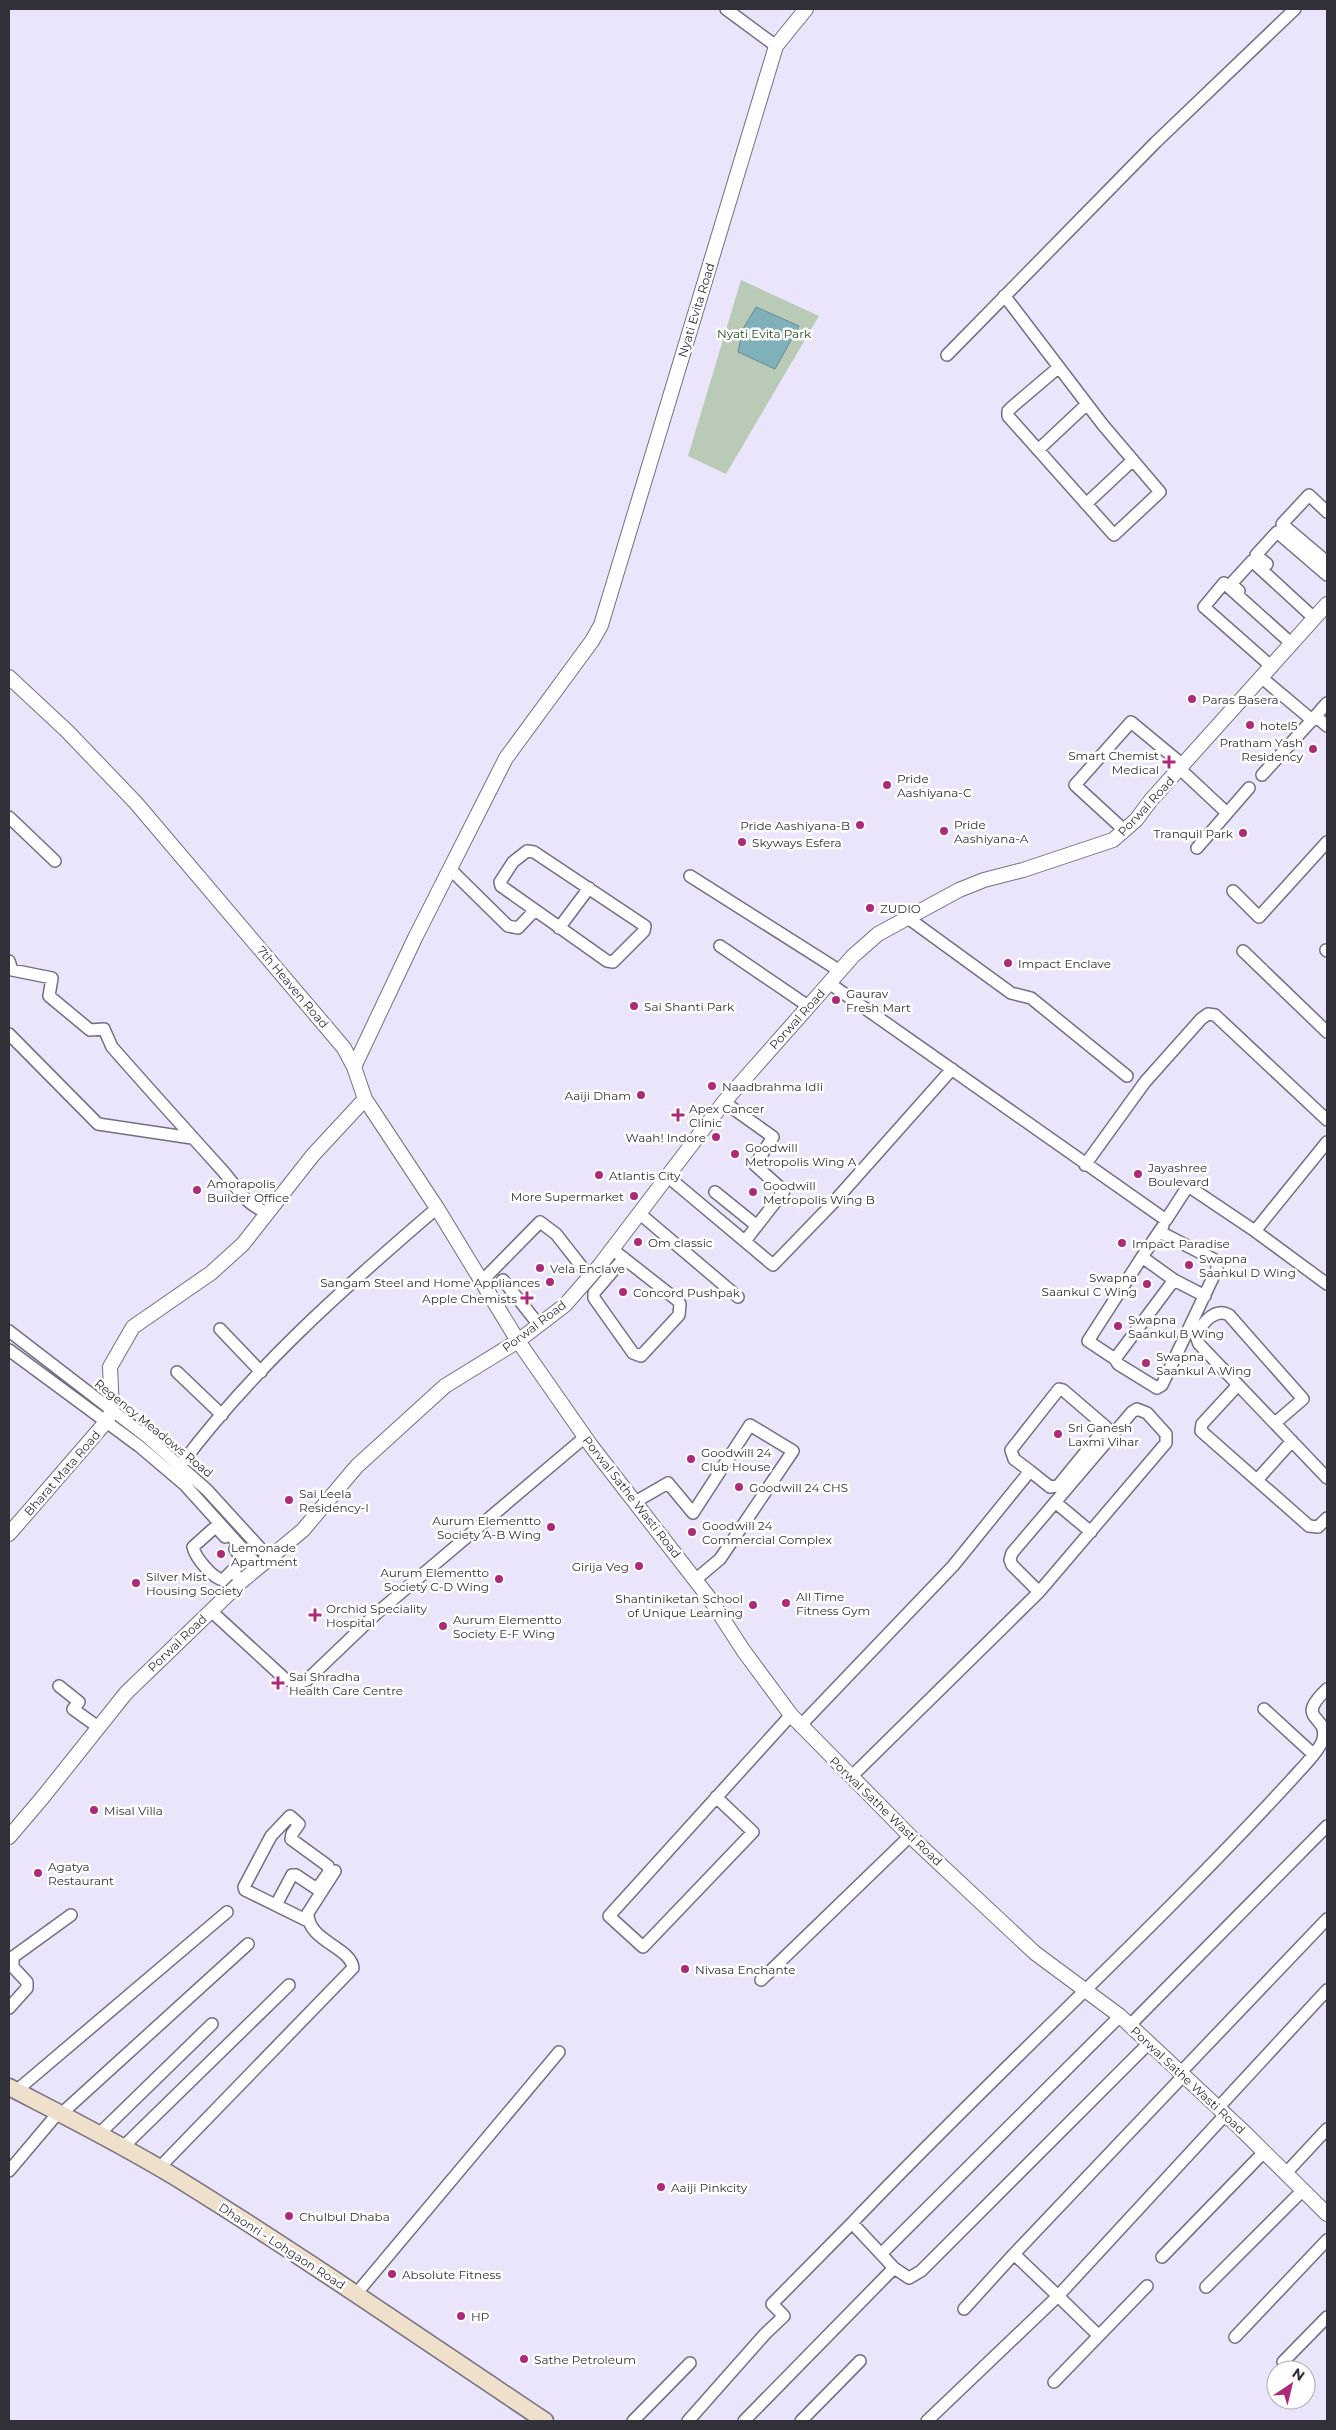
<svg xmlns="http://www.w3.org/2000/svg" width="1336" height="2430" viewBox="0 0 1336 2430" font-family="Montserrat,sans-serif">
  <rect width="100%" height="100%" fill="#eae5fa"/>
  <!-- green -->
  <path fill="#b9cab7" d="M741 280 819 316 726 474 688 456Z"/>
  <!-- water -->
  <path fill="#80b0ba" stroke="#698a93" d="M756 307 799 326 775 369 738 352 743 329Z"/>
  <g fill="none" stroke-linecap="round" stroke-linejoin="round">
    <defs>
      <path id="minor" d="M726 9 776 46
        M1004 296 1010 303 1103 425 1160 492 1114 535 1008 416V411L1012 407 1059 367
        M947 355 1156 142 1295 9
        M1038 450 1087 404
        M1086 504 1133 460
        M1327 512 1309 495 1282 524 1327 562
        M1267 564 1256 555 1277 532 1327 575
        M1239 591 1231 584 1252 561 1314 618
        M1272 667 1204 607 1224 583 1292 644
        M1262 678 1312 720 1327 703
        M1180 769 1227 813
        M1262 775 1312 720 1319 719 1327 726
        M9 817 55 861
        M1124 830 1075 785 1131 722 1183 765
        M1197 848 1249 788
        M450 869 508 926 518 928 535 910 607 961 613 962 644 931 645 926 534 852 527 851 513 862 500 882 501 886 535 910
        M690 876 840 971
        M1233 891 1259 917 1327 842
        M908 918 1011 993 1031 998 1127 1076
        M559 928 589 888
        M720 946 808 1006
        M1326 950 1327 951
        M1243 951 1327 1032
        M9 961 12 970 52 978 49 996 90 1030 104 1029 112 1047C148 1088 185 1129 222 1170 238 1188 244 1204 268 1213
        M829 983 1166 1220 1188 1186 1255 1231 1327 1284
        M9 1034 98 1124 192 1138
        M724 1102 773 1137 755 1165 784 1191 745 1241
        M1085 1165 1145 1082 1201 1019 1208 1014 1215 1015 1327 1120
        M667 1176 773 1265 833 1203 952 1069
        M715 1192 757 1226
        M639 1213 738 1297
        M1163 1226 1142 1257 1174 1280 1205 1296
        M1255 1231 1327 1142
        M1160 1232 1213 1259 1217 1264V1269L1162 1385 1157 1388 1118 1364 1115 1359 1174 1280
        M612 1249 677 1300 680 1304 679 1315 641 1356 633 1353 594 1298V1293L624 1258
        M503 1280 539 1325
        M482 1281 540 1222 556 1234 589 1276
        M220 1329 261 1372
        M9 1331 148 1438 207 1490 270 1559
        M9 1350 139 1446 185 1485 259 1567
        M1115 1359 1088 1341 1142 1257
        M177 1372 222 1415
        M1238 1385 1202 1424 1201 1431 1309 1526 1318 1527 1327 1518
        M1275 1423 1303 1399 1229 1315C1215 1307 1202 1323 1196 1336L1199 1344 1327 1478
        M180 1466C252 1369 346 1286 437 1208
        M1257 1480 1292 1441
        M635 1502 668 1483 693 1513 750 1425 793 1451 720 1559 695 1580
        M1055 1502 1091 1532
        M225 1537 218 1529H213L193 1547C195 1557 212 1578 223 1580L232 1571 242 1581
        M232 1571 243 1561 235 1549
        M211 1611 285 1679 298 1683 307 1680 377 1613 585 1437
        M59 1686 79 1702 73 1709 98 1727
        M1264 1709 1313 1754
        M800 1726 953 1566 1030 1471 1014 1459 1011 1450 1059 1389 1063 1390 1106 1427 1058 1486 1050 1487 1030 1471
        M851 1777 1039 1592 1012 1565 1010 1560 1012 1553 1132 1412 1137 1409 1147 1413 1166 1434V1443L1039 1592
        M716 1797 753 1832 643 1947 609 1916 791 1715
        M276 1905 292 1875H296L317 1889 329 1872 328 1866 291 1839 292 1834 299 1824 290 1816 271 1836 244 1887 245 1890 308 1921
        M761 1980 910 1836
        M9 2008 27 1988V1982L13 1967V1957L71 1915
        M1130 2025 1327 1826
        M1181 2072 1327 1919
        M16 2091 227 1912
        M1218 2108 1327 1990
        M61 2114 248 1944
        M99 2134 212 2024
        M123 2147 289 1985
        M159 2168 353 1968C351 1947 307 1941 308 1913L335 1871
        M9 2171 58 2113
        M1286 2173 1327 2129
        M881 2254 852 2223C996 2072 1152 1932 1293 1778 1300 1770 1321 1749 1323 1739 1329 1714 1293 1721 1327 1689
        M1162 2257 1264 2152
        M894 2268 909 2278 921 2271 1149 2043
        M1206 2287 1303 2190
        M356 2294 559 2052
        M964 2309 1014 2254
        M1098 2335 1058 2296 1226 2114
        M1235 2337 1327 2240
        M1283 2362 1327 2317
        M1054 2382 1147 2286
        M633 2421 690 2363
        M688 2421 765 2334 784 2316 772 2304 852 2223
        M744 2421 894 2268 881 2254 1120 2016
        M801 2421 860 2361
        M927 2421 1058 2296 1014 2254 1184 2075"/>
      <path id="tertiary" d="M9 677 67 731 136 803 344 1048 354 1067 365 1099 437 1208 518 1341 592 1447 710 1599 743 1650 791 1715 910 1836 1035 1953 1120 2016 1242 2130 1327 2214
        M354 1067 415 938 506 758 592 641 601 625 776 46 806 9
        M9 1534 106 1422 112 1411 110 1367 133 1327 211 1273 243 1244 313 1155 365 1099
        M9 1837 43 1797 126 1693 242 1581 303 1530 357 1466 445 1386 518 1341 565 1305 600 1265 724 1102 853 956 878 934 959 890 984 880 1023 870 1113 840 1136 820 1151 800 1327 604"/>
      <path id="secondary" d="M9 2087C65 2116 121 2144 175 2177 301 2255 422 2339 545 2421"/>
    </defs>
    <!-- minor casing -->
    <use href="#minor" stroke="#736f81" stroke-width="14"/>
    <!-- tertiary casing -->
    <use href="#tertiary" stroke="#736f81" stroke-width="16"/>
    <!-- secondary casing -->
    <use href="#secondary" stroke="#736f81" stroke-width="19"/>
    <!-- minor -->
    <use href="#minor" stroke="#fff" stroke-width="11"/>
    <!-- tertiary -->
    <use href="#tertiary" stroke="#fff" stroke-width="14"/>
    <!-- secondary -->
    <use href="#secondary" stroke="#eee0ca" stroke-width="16"/>
  </g>
  <!-- markers -->
  <g fill="#ac2b78" stroke="#fff" stroke-width="2">
    <circle cx="1192" cy="699" r="5"/>
    <circle cx="1250" cy="725" r="5"/>
    <circle cx="1313" cy="749" r="5"/>
    <path d="M1166.5 754.5h5v5h5v5h-5v5h-5v-5h-5v-5h5z"/>
    <circle cx="887" cy="785" r="5"/>
    <circle cx="860" cy="825" r="5"/>
    <circle cx="944" cy="831" r="5"/>
    <circle cx="1243" cy="833" r="5"/>
    <circle cx="742" cy="842" r="5"/>
    <circle cx="870" cy="908" r="5"/>
    <circle cx="1008" cy="963" r="5"/>
    <circle cx="836" cy="1000" r="5"/>
    <circle cx="634" cy="1006" r="5"/>
    <circle cx="712" cy="1086" r="5"/>
    <circle cx="641" cy="1095" r="5"/>
    <path d="M675.5 1107.5h5v5h5v5h-5v5h-5v-5h-5v-5h5z"/>
    <circle cx="716" cy="1137" r="5"/>
    <circle cx="735" cy="1154" r="5"/>
    <circle cx="1138" cy="1174" r="5"/>
    <circle cx="599" cy="1175" r="5"/>
    <circle cx="197" cy="1190" r="5"/>
    <circle cx="753" cy="1192" r="5"/>
    <circle cx="634" cy="1196" r="5"/>
    <circle cx="638" cy="1242" r="5"/>
    <circle cx="1122" cy="1243" r="5"/>
    <circle cx="1189" cy="1265" r="5"/>
    <circle cx="540" cy="1268" r="5"/>
    <circle cx="550" cy="1282" r="5"/>
    <circle cx="1147" cy="1284" r="5"/>
    <circle cx="623" cy="1292" r="5"/>
    <path d="M524.5 1290.5h5v5h5v5h-5v5h-5v-5h-5v-5h5z"/>
    <circle cx="1118" cy="1326" r="5"/>
    <circle cx="1146" cy="1363" r="5"/>
    <circle cx="1058" cy="1434" r="5"/>
    <circle cx="691" cy="1459" r="5"/>
    <circle cx="739" cy="1487" r="5"/>
    <circle cx="289" cy="1500" r="5"/>
    <circle cx="551" cy="1527" r="5"/>
    <circle cx="692" cy="1532" r="5"/>
    <circle cx="221" cy="1554" r="5"/>
    <circle cx="639" cy="1566" r="5"/>
    <circle cx="499" cy="1579" r="5"/>
    <circle cx="136" cy="1583" r="5"/>
    <circle cx="786" cy="1603" r="5"/>
    <circle cx="753" cy="1605" r="5"/>
    <path d="M312.5 1607.5h5v5h5v5h-5v5h-5v-5h-5v-5h5z"/>
    <circle cx="443" cy="1626" r="5"/>
    <path d="M275.5 1675.5h5v5h5v5h-5v5h-5v-5h-5v-5h5z"/>
    <circle cx="94" cy="1810" r="5"/>
    <circle cx="38" cy="1873" r="5"/>
    <circle cx="685" cy="1969" r="5"/>
    <circle cx="661" cy="2187" r="5"/>
    <circle cx="289" cy="2216" r="5"/>
    <circle cx="392" cy="2274" r="5"/>
    <circle cx="461" cy="2316" r="5"/>
    <circle cx="524" cy="2359" r="5"/>
  </g>
  <g text-anchor="middle" dominant-baseline="central" stroke-width="5" stroke-linejoin="round" paint-order="stroke">
    <!-- street labels -->
    <g font-size="12" fill="#323038" stroke="#fff">
      <text transform="translate(696 310) rotate(-73)">Nyati Evita Road</text>
      <text transform="translate(1146 806) rotate(-47)">Porwal Road</text>
      <text transform="translate(293 987) rotate(50)">7th Heaven Road</text>
      <text transform="translate(797 1019) rotate(-48)">Porwal Road</text>
      <text transform="translate(534 1326) rotate(-37)">Porwal Road</text>
      <text transform="translate(154 1428) rotate(39)">Regency Meadows Road</text>
      <text transform="translate(62 1473) rotate(-49)">Bharat Mata Road</text>
      <text transform="translate(632 1497) rotate(52)">Porwal Sathe Wasti Road</text>
      <text transform="translate(177 1643) rotate(-44)">Porwal Road</text>
      <text transform="translate(886 1811) rotate(44)">Porwal Sathe Wasti Road</text>
      <text transform="translate(1188 2080) rotate(43)">Porwal Sathe Wasti Road</text>
      <text transform="translate(282 2246) rotate(33)">Dhaonri - Lohgaon Road</text>
    </g>
    <!-- park labels -->
    <g font-size="12" fill="#274e23" stroke="#fff">
      <text x="764" y="333">Nyati Evita Park</text>
    </g>
    <!-- poi labels -->
    <g font-size="12" fill="#323038" stroke="#fff" text-anchor="start">
      <text x="1202" y="699">Paras Basera</text>
      <text x="1260" y="725">hotel5</text>
      <text x="1303" y="742" text-anchor="end">Pratham Yash<tspan x="1303" dy="14">Residency</tspan></text>
      <text x="1159" y="755" text-anchor="end">Smart Chemist<tspan x="1159" dy="14">Medical</tspan></text>
      <text x="897" y="778">Pride<tspan x="897" dy="14">Aashiyana-C</tspan></text>
      <text x="954" y="824">Pride<tspan x="954" dy="14">Aashiyana-A</tspan></text>
      <text x="850" y="825" text-anchor="end">Pride Aashiyana-B</text>
      <text x="1233" y="833" text-anchor="end">Tranquil Park</text>
      <text x="752" y="842">Skyways Esfera</text>
      <text x="880" y="908">ZUDIO</text>
      <text x="1018" y="963">Impact Enclave</text>
      <text x="846" y="993">Gaurav<tspan x="846" dy="14">Fresh Mart</tspan></text>
      <text x="644" y="1006">Sai Shanti Park</text>
      <text x="722" y="1086">Naadbrahma Idli</text>
      <text x="631" y="1095" text-anchor="end">Aaiji Dham</text>
      <text x="689" y="1108">Apex Cancer<tspan x="689" dy="14">Clinic</tspan></text>
      <text x="706" y="1137" text-anchor="end">Waah! Indore</text>
      <text x="745" y="1147">Goodwill<tspan x="745" dy="14">Metropolis Wing A</tspan></text>
      <text x="1148" y="1167">Jayashree<tspan x="1148" dy="14">Boulevard</tspan></text>
      <text x="609" y="1175">Atlantis City</text>
      <text x="207" y="1183">Amorapolis<tspan x="207" dy="14">Builder Office</tspan></text>
      <text x="763" y="1185">Goodwill<tspan x="763" dy="14">Metropolis Wing B</tspan></text>
      <text x="624" y="1196" text-anchor="end">More Supermarket</text>
      <text x="648" y="1242">Om classic</text>
      <text x="1132" y="1243">Impact Paradise</text>
      <text x="1199" y="1258">Swapna<tspan x="1199" dy="14">Saankul D Wing</tspan></text>
      <text x="550" y="1268">Vela Enclave</text>
      <text x="1137" y="1277" text-anchor="end">Swapna<tspan x="1137" dy="14">Saankul C Wing</tspan></text>
      <text x="540" y="1282" text-anchor="end">Sangam Steel and Home Appliances</text>
      <text x="633" y="1292">Concord Pushpak</text>
      <text x="517" y="1298" text-anchor="end">Apple Chemists</text>
      <text x="1128" y="1319">Swapna<tspan x="1128" dy="14">Saankul B Wing</tspan></text>
      <text x="1156" y="1356">Swapna<tspan x="1156" dy="14">Saankul A Wing</tspan></text>
      <text x="1068" y="1427">Sri Ganesh<tspan x="1068" dy="14">Laxmi Vihar</tspan></text>
      <text x="701" y="1452">Goodwill 24<tspan x="701" dy="14">Club House</tspan></text>
      <text x="749" y="1487">Goodwill 24 CHS</text>
      <text x="299" y="1493">Sai Leela<tspan x="299" dy="14">Residency-I</tspan></text>
      <text x="541" y="1520" text-anchor="end">Aurum Elementto<tspan x="541" dy="14">Society A-B Wing</tspan></text>
      <text x="702" y="1525">Goodwill 24<tspan x="702" dy="14">Commercial Complex</tspan></text>
      <text x="231" y="1547">Lemonade<tspan x="231" dy="14">Apartment</tspan></text>
      <text x="629" y="1566" text-anchor="end">Girija Veg</text>
      <text x="489" y="1572" text-anchor="end">Aurum Elementto<tspan x="489" dy="14">Society C-D Wing</tspan></text>
      <text x="146" y="1576">Silver Mist<tspan x="146" dy="14">Housing Society</tspan></text>
      <text x="796" y="1596">All Time<tspan x="796" dy="14">Fitness Gym</tspan></text>
      <text x="743" y="1598" text-anchor="end">Shantiniketan School<tspan x="743" dy="14">of Unique Learning</tspan></text>
      <text x="326" y="1608">Orchid Speciality<tspan x="326" dy="14">Hospital</tspan></text>
      <text x="453" y="1619">Aurum Elementto<tspan x="453" dy="14">Society E-F Wing</tspan></text>
      <text x="289" y="1676">Sai Shradha<tspan x="289" dy="14">Health Care Centre</tspan></text>
      <text x="104" y="1810">Misal Villa</text>
      <text x="48" y="1866">Agatya<tspan x="48" dy="14">Restaurant</tspan></text>
      <text x="695" y="1969">Nivasa Enchante</text>
      <text x="671" y="2187">Aaiji Pinkcity</text>
      <text x="299" y="2216">Chulbul Dhaba</text>
      <text x="402" y="2274">Absolute Fitness</text>
      <text x="471" y="2316">HP</text>
      <text x="534" y="2359">Sathe Petroleum</text>
    </g>
  </g>
  <!-- border -->
  <rect width="1336" height="2430" fill="none" stroke="#323038" stroke-width="20"/>
  <!-- north arrow -->
  <g transform="translate(1291 2385) rotate(35)"><circle r="24" fill="#ffffff" stroke="#adacaf"/>
  <path d="M0-4L9 19L0 12L-9 19Z" fill="#ac2b78"/>
  <text y="-8" font-size="14" font-weight="bold" text-anchor="middle" fill="#323038">N</text>
  </g>
</svg>
